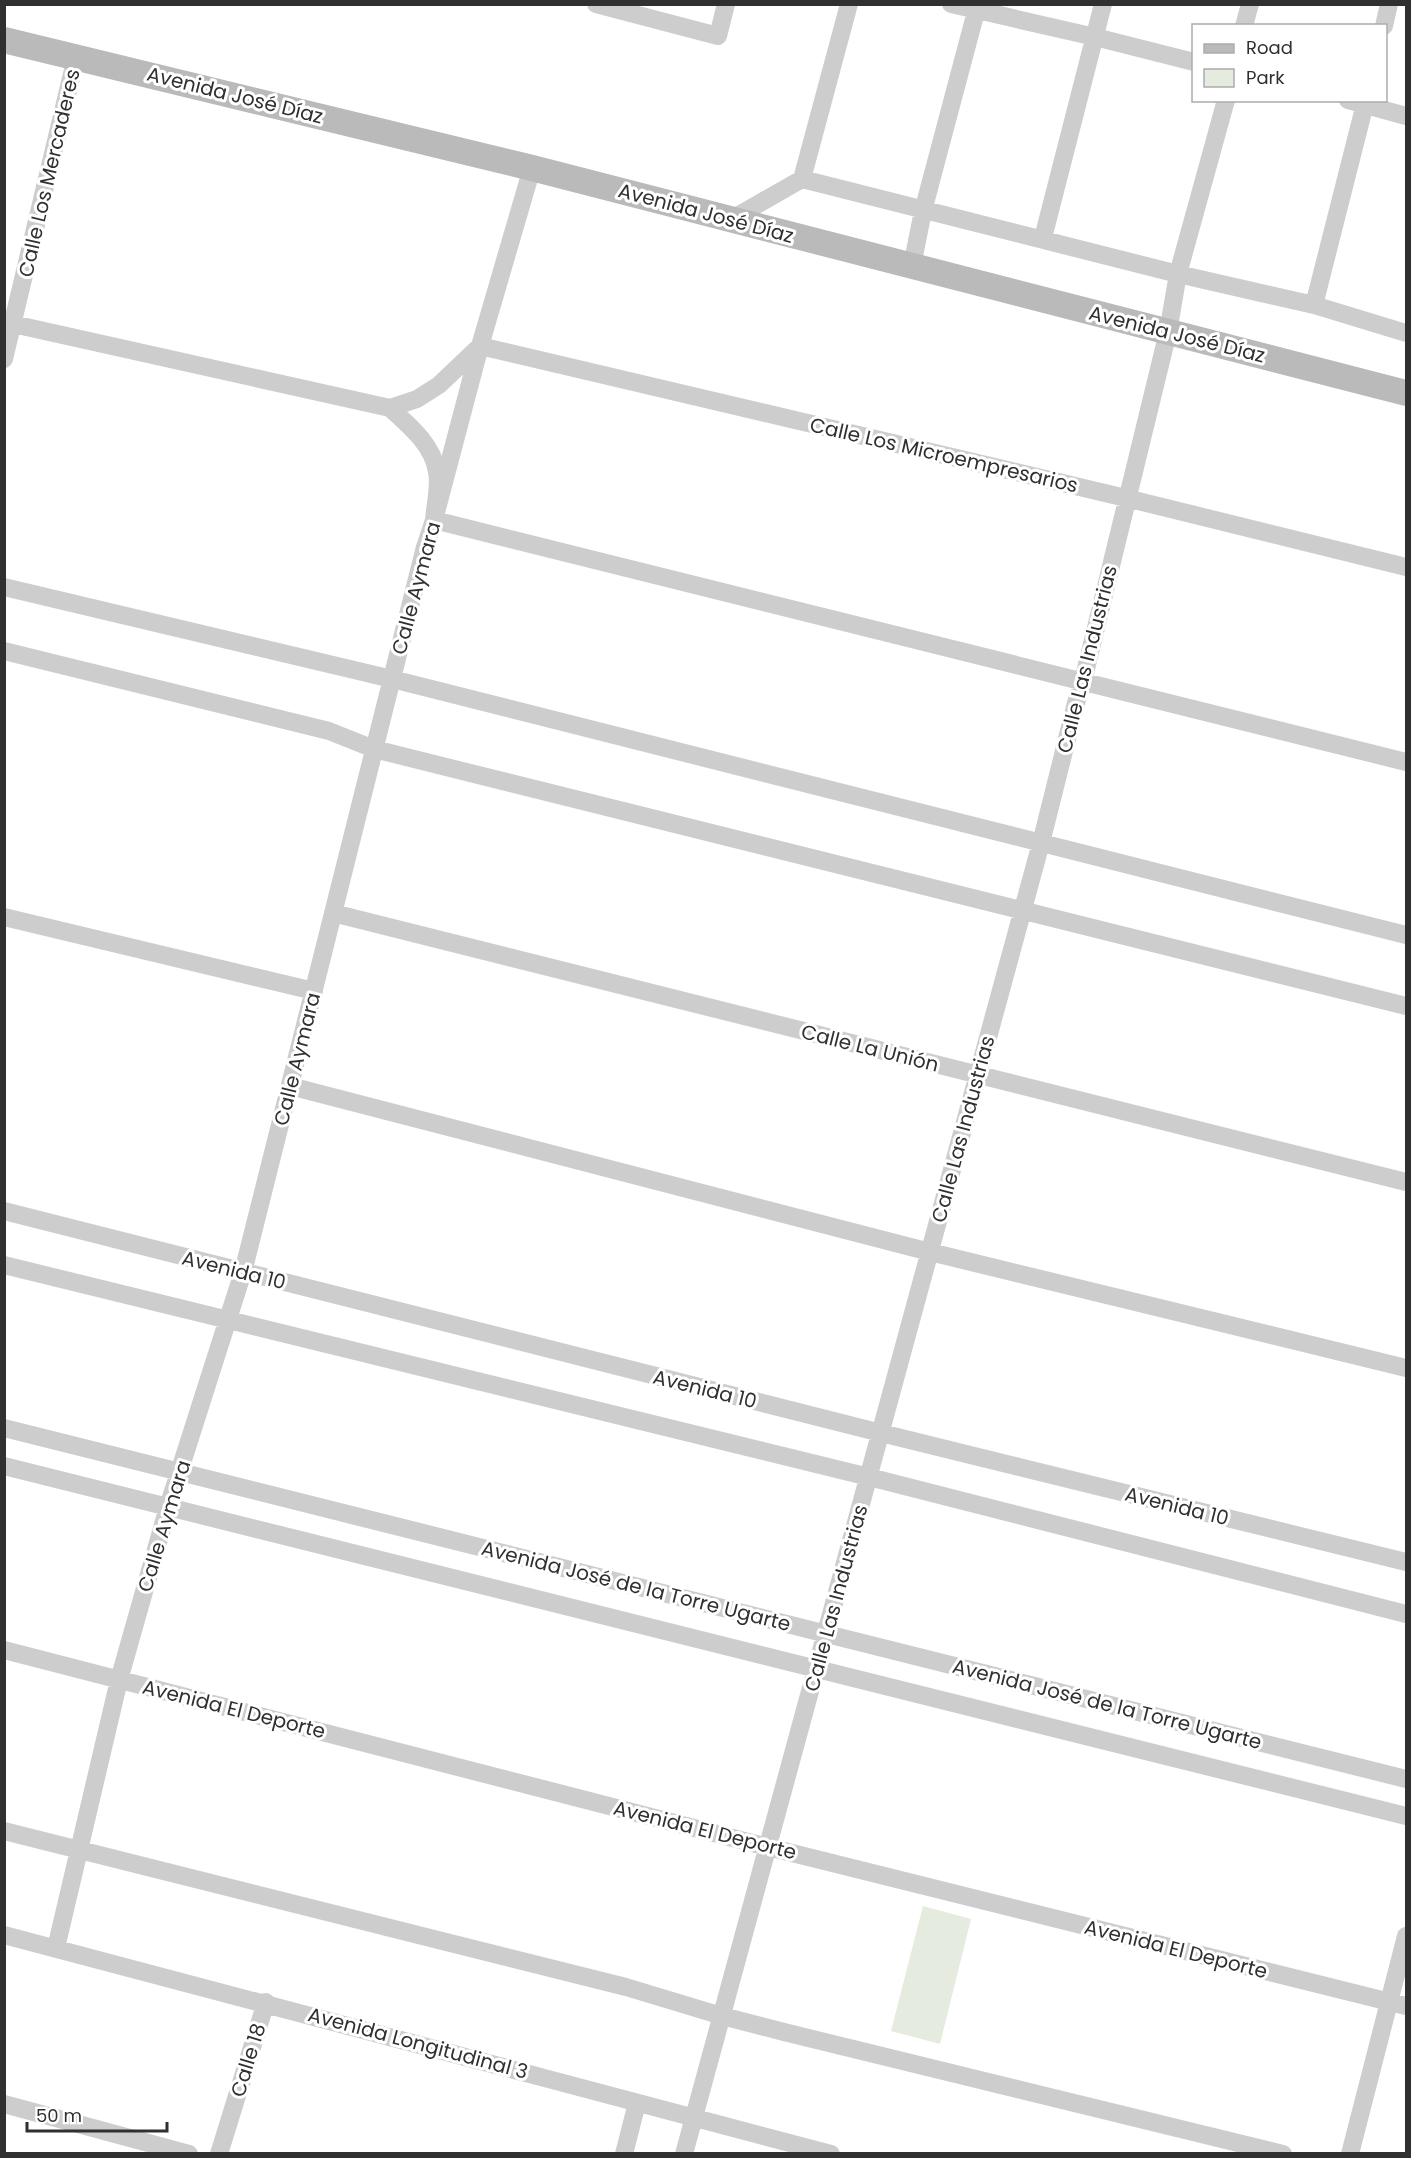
<svg xmlns="http://www.w3.org/2000/svg" width="1411" height="2158" viewBox="0 0 1411 2158" font-family="Poppins,sans-serif">
  <rect width="100%" height="100%" fill="#fff"/>
  <!-- green -->
  <path fill="#e5ebdf" d="M923 1906 971 1919 940 2044 891 2031Z"/>
  <g fill="none" stroke-linecap="round" stroke-linejoin="round">
    <!-- street -->
    <path stroke="#cdcdcd" stroke-width="18" d="M596 4 718 36 726 4
      M951 4 1095 37 1194 62
      M1244 26 1250 4
      M1384 26 1389 4
      M1348 100 1406 116
      M802 179 1178 274 1314 305 1406 333
      M732 219 802 179 849 4
      M1043 238 1103 4
      M912 266 923 211 978 4
      M1314 305 1366 100
      M4 322 390 408 417 399 439 385 480 346 1126 498 1406 567
      M4 359 76 57
      M390 408C410 426 433 445 437 472 440 485 435 506 434 520L1406 762
      M4 587 392 679 1406 935
      M4 651 329 731 374 749 1406 1006
      M333 913 1406 1182
      M4 917 314 991
      M290 1086 930 1252 1406 1368
      M4 1211 881 1433 1406 1562
      M4 1265 869 1477 1406 1614
      M4 1428 1406 1779
      M4 1466 1406 1816
      M4 1650 768 1847 1406 2006
      M4 1831 626 1987 722 2016 784 2032 1283 2154
      M4 1935C281 2006 555 2082 831 2154
      M56 1948 119 1680 168 1507 243 1272 425 547 434 520 480 346 532 168
      M4 2104 189 2154
      M219 2154 266 2002
      M624 2154 637 2103
      M684 2154 1041 843 1076 703 1083 681 1168 332 1178 274 1226 100
      M1350 2154 1406 1936"/>
    <!-- secondary -->
    <path stroke="#bababa" stroke-width="26" d="M4 40 532 168 1406 393"/>
  </g>
  <g text-anchor="middle" dominant-baseline="central" stroke-width="6" stroke-linejoin="round" paint-order="stroke">
    <!-- street labels -->
    <g font-size="20" fill="#303030" stroke="#fff">
      <text transform="translate(235 95) rotate(14)">Avenida José Díaz</text>
      <text transform="translate(49 173) rotate(-77)">Calle Los Mercaderes</text>
      <text transform="translate(706 213) rotate(15)">Avenida José Díaz</text>
      <text transform="translate(1177 334) rotate(14)">Avenida José Díaz</text>
      <text transform="translate(944 455) rotate(13)">Calle Los Microempresarios</text>
      <text transform="translate(416 588) rotate(-75)">Calle Aymara</text>
      <text transform="translate(1087 659) rotate(-76)">Calle Las Industrias</text>
      <text transform="translate(870 1048) rotate(14)">Calle La Unión</text>
      <text transform="translate(297 1059) rotate(-76)">Calle Aymara</text>
      <text transform="translate(963 1129) rotate(-75)">Calle Las Industrias</text>
      <text transform="translate(234 1270) rotate(14)">Avenida 10</text>
      <text transform="translate(705 1389) rotate(14)">Avenida 10</text>
      <text transform="translate(1177 1506) rotate(14)">Avenida 10</text>
      <text transform="translate(164 1526) rotate(-73)">Calle Aymara</text>
      <text transform="translate(636 1586) rotate(14)">Avenida José de la Torre Ugarte</text>
      <text transform="translate(836 1598) rotate(-75)">Calle Las Industrias</text>
      <text transform="translate(1107 1704) rotate(14)">Avenida José de la Torre Ugarte</text>
      <text transform="translate(234 1709) rotate(14)">Avenida El Deporte</text>
      <text transform="translate(705 1830) rotate(14)">Avenida El Deporte</text>
      <text transform="translate(1176 1949) rotate(14)">Avenida El Deporte</text>
      <text transform="translate(418 2043) rotate(15)">Avenida Longitudinal 3</text>
      <text transform="translate(248 2060) rotate(-73)">Calle 18</text>
    </g>
  </g>
  <!-- border -->
  <rect width="1411" height="2158" fill="none" stroke="#303030" stroke-width="12"/>
  <!-- legend -->
  <rect x="1192" y="24" width="195" height="78" fill="#ffffff" stroke="#acacac" stroke-width="1.5"/>
  <rect x="1204" y="44" width="30" height="9" fill="#bababa" stroke="#acacac" stroke-width="1.5"/>
  <text x="1246" y="54" font-size="18" fill="#303030">Road</text>
  <rect x="1204" y="69" width="30" height="18" fill="#e5ebdf" stroke="#acacac" stroke-width="1.5"/>
  <text x="1246" y="84" font-size="18" fill="#303030">Park</text>
  <!-- scale -->
  <path d="M27 2122v9h140v-9" fill="none" stroke="#303030" stroke-width="3"/>
  <text x="36" y="2122" font-size="18" fill="#303030" stroke="#ffffff" stroke-width="4.5" paint-order="stroke">50 m</text>
</svg>
